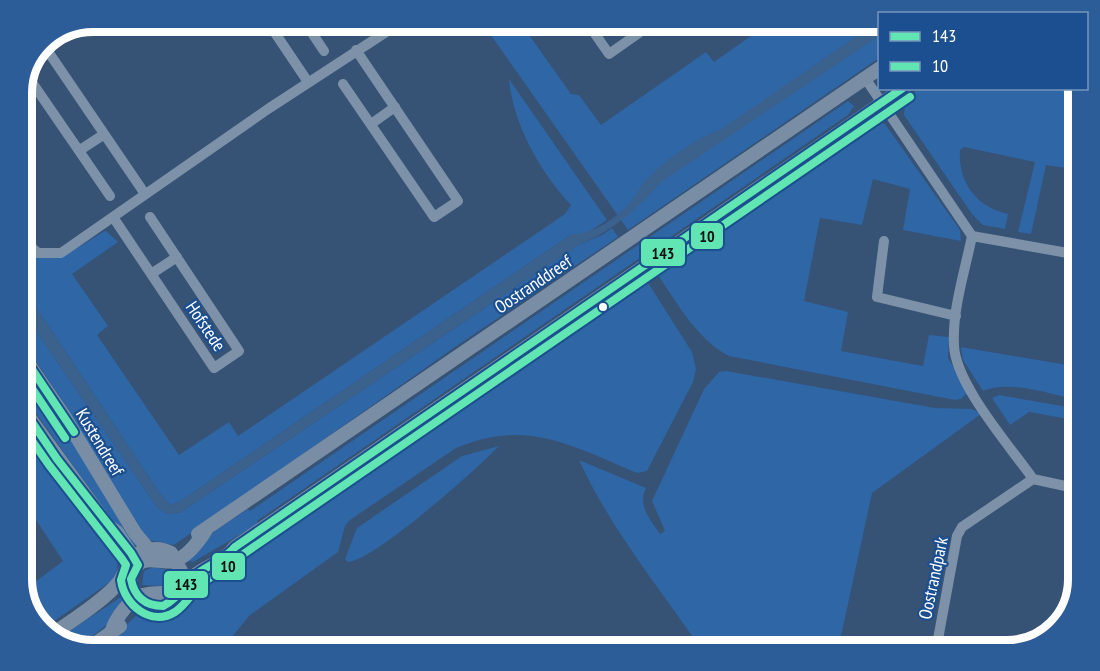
<svg xmlns="http://www.w3.org/2000/svg" width="1100" height="671" viewBox="0 0 1100 671" font-family="'PT Sans Narrow',sans-serif">
  <rect width="100%" height="100%" fill="#365274"/>
  <!-- green -->
  <path fill="#2f66a5" d="M481 21H517L522 25 571 94 579 95 601 125 706 52 714 62 772 21H795L805 33 822 21H879V58L628 230Z
    M509 79 607 220 585 234H572L181 501 170 505 158 491 21 285V245C47 272 77 248 103 232L106 231 118 242 72 274 108 326 97 335 179 455 229 422 238 436 565 214 571 205C540 172 513 124 509 79Z
    M918 89H1079V170L1046 165 1031 234 1018 232 1035 162 964 147 960 150C958 183 977 207 1008 214L1005 229 983 225 972 214 904 115 905 102Z
    M848 101 854 106 848 115 257 521 258 524 193 562 187 560 216 530 248 509 250 511Z
    M874 120 885 124 960 230 961 241 903 230 910 189 873 179 862 225 820 218 804 301 848 312 841 351 923 366 929 335 949 337 948 358 969 391 961 399 955 400 729 356C695 338 677 302 655 271Z
    M612 228 618 237 458 345 174 545 148 540 112 490 67 408 21 339V309L157 507 168 514 181 512 578 245 602 235Z
    M645 278 692 352 696 369 693 382 647 471 637 473C572 446 526 418 456 448L350 520 345 526 338 552 250 615 221 650H99L137 615 148 610H163L199 579Z
    M961 347 1079 367V400C1051 395 1010 379 983 391L963 360Z
    M21 364 77 447 137 542 135 547H131L21 392Z
    M726 371 935 408 972 409 981 414 872 493 838 650H702C660 589 610 528 579 460L646 488C637 505 651 521 660 534L665 531 652 501 704 389 719 372Z
    M999 395 1079 409V421L1029 412 1010 425 992 398Z
    M21 415 119 557 116 573 110 582 44 628 31 615 23 591 63 561 21 497Z
    M499 446C476 470 375 560 348 562L345 559 357 528 462 456Z
    M153 567 172 571 168 583 160 586 142 585 144 571Z
    M124 595 129 598 112 620 80 647 56 640Z"/>
  <!-- water -->
  <path fill="#3b618d" d="M879 21V36L661 182C636 210 613 231 578 245L181 512 168 514 157 507 21 309V285L158 491 170 505 181 501 572 234C595 234 620 216 634 198 638 193 640 187 644 182 665 160 695 139 723 128Z"/>
  <g fill="none" stroke-linecap="round" stroke-linejoin="round">
    <!-- street -->
    <path stroke="#7d92a8" stroke-width="10" d="M267 21 308 82
      M304 21 324 51
      M586 21 609 54 656 21
      M40 46 43 44 145 194
      M27 75 110 196
      M865 78 972 236
      M343 84 434 217 458 201 356 50
      M371 124 395 107
      M80 150 103 135
      M113 217 214 368 239 351 150 217
      M21 238 38 253H61L268 109 403 21
      M884 241 877 297 956 316
      M151 274 177 257
      M1033 479C1010 446 955 384 954 345 952 310 965 271 972 236L1079 255
      M936 650 957 536 962 527 1033 479 1079 489"/>
    <!-- secondary -->
    <path stroke="#798da4" stroke-width="14" d="M21 353 64 416 135 533 149 550
      M21 406 108 526 117 532 137 563
      M206 530C199 541 187 558 173 561 157 564 142 552 132 573 129 580 131 588 136 594 148 608 169 608 181 595 186 589 188 581 194 576 207 565 225 562 235 547L904 88
      M198 534 880 68
      M51 635C69 623 106 599 118 583 127 572 125 560 139 553 150 548 160 547 171 553L181 571C181 600 160 590 143 595 130 598 116 618 112 630
      M88 649 120 626"/>
    <defs>
      <path id="bus-1" d="M21 353 74 432
        M21 406 57 459 131 553 138 565 131 579C134 596 145 606 163 606 176 600 181 589 191 579 204 566 223 562 235 547L903 88"/>
      <path id="bus-2" d="M21 372 65 438
        M21 425 49 465 122 559 126 565 121 580C124 605 151 627 175 612 187 604 193 590 204 582 217 572 232 567 242 555L910 97"/>
    </defs>
    <!-- bus-1 casing -->
    <use href="#bus-1" stroke="#1b4f8f" stroke-width="12"/>
    <!-- bus-2 casing -->
    <use href="#bus-2" stroke="#1b4f8f" stroke-width="12"/>
    <!-- bus-1 -->
    <use href="#bus-1" stroke="#60e5b3" stroke-width="8"/>
    <!-- bus-2 -->
    <use href="#bus-2" stroke="#60e5b3" stroke-width="8"/>
  </g>
  <!-- markers -->
  <circle fill="#fff" stroke="#1b4f8f" stroke-width="2" cx="603" cy="307" r="5"/>
  <g text-anchor="middle" dominant-baseline="central" stroke-width="4.5" stroke-linejoin="round" paint-order="stroke">
    <!-- street labels -->
    <g font-size="18" fill="#fff" stroke="#1b4f8f">
      <text transform="translate(533 284) rotate(-34)">Oostranddreef</text>
      <text transform="translate(206 326) rotate(56)">Hofstede</text>
      <text transform="translate(100 442) rotate(59)">Kustendreef</text>
      <text transform="translate(933 578) rotate(-78)">Oostrandpark</text>
    </g>
  </g>
  <!-- crop -->
  <path d="M0 0H1100V671H0ZM93 32H1007A61 61 0 0 1 1068 93V579A61 61 0 0 1 1007 640H93A61 61 0 0 1 32 579V93A61 61 0 0 1 93 32Z" fill="#2d5d98" fill-rule="evenodd"/>
  <path fill="none" stroke="#fff" stroke-width="8" d="M93 32H1007A61 61 0 0 1 1068 93V579A61 61 0 0 1 1007 640H93A61 61 0 0 1 32 579V93A61 61 0 0 1 93 32Z"/>
  <g stroke="#1b4f8f" stroke-width="2">
    <rect x="690" y="222" width="34" height="28" rx="6" fill="#60e5b3"/>
    <rect x="640" y="238" width="46" height="29" rx="6" fill="#60e5b3"/>
    <rect x="211" y="552" width="35" height="29" rx="6" fill="#60e5b3"/>
    <rect x="163" y="570" width="46" height="29" rx="6" fill="#60e5b3"/>
  </g>
  <g font-size="16" text-anchor="middle" font-weight="bold" fill="#111">
    <text x="707" y="242">10</text>
    <text x="663" y="259">143</text>
    <text x="228" y="572">10</text>
    <text x="186" y="590">143</text>
  </g>
  <!-- legend -->
  <rect x="878" y="12" width="210" height="78" fill="#1b4f8f" stroke="#7695bc" stroke-width="1.5"/>
  <rect x="890" y="32" width="30" height="9" fill="#60e5b3" stroke="#7695bc" stroke-width="1.5"/>
  <text x="932" y="42" font-size="18" fill="#ffffff">143</text>
  <rect x="890" y="62" width="30" height="9" fill="#60e5b3" stroke="#7695bc" stroke-width="1.5"/>
  <text x="932" y="72" font-size="18" fill="#ffffff">10</text>
</svg>
